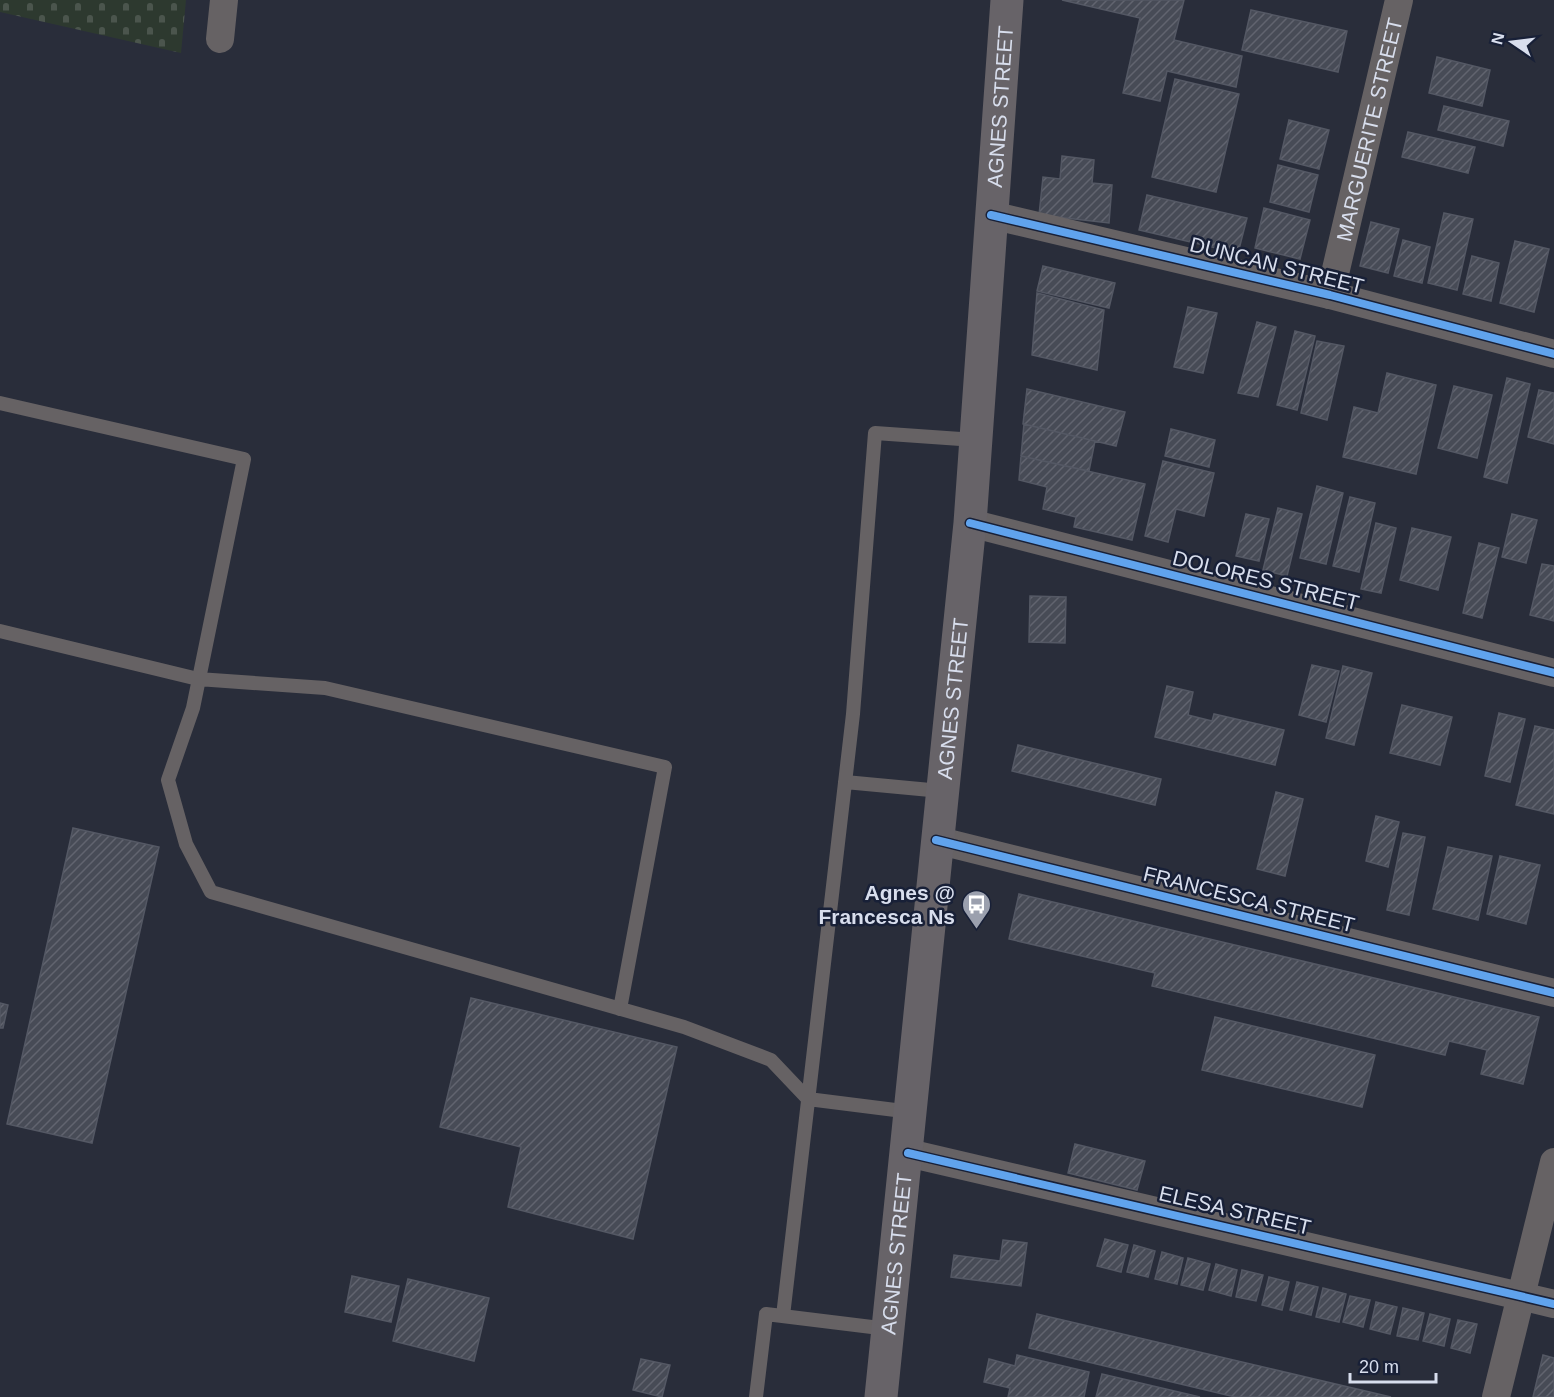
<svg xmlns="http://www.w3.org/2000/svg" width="1554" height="1397" viewBox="0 0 1554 1397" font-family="Helvetica,sans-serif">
  <defs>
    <pattern id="cemetery-stones" width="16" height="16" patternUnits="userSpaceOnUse" patternTransform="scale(1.5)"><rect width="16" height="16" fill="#2d392f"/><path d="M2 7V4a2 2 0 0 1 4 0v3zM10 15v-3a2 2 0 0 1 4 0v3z" fill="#4b554d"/></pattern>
    <pattern id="building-hatch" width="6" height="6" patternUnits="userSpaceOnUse" patternTransform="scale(1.5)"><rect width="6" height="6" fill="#474b56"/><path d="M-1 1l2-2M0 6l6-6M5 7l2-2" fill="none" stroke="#61646f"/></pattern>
  </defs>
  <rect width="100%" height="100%" fill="#292d3a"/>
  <!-- cemetery -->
  <path fill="url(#cemetery-stones)" d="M0 0H186L181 53 0 12Z"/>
  <!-- building -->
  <path fill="url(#building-hatch)" stroke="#545864" stroke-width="1.5" d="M1062 0H1184L1174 40 1242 56 1236 87 1167 71 1160 101 1123 93 1140 18Z
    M1251 10 1347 31 1338 72 1242 50Z
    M1437 57 1490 70 1482 106 1429 93Z
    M1175 79 1239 94 1216 192 1152 177Z
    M1444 106 1509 121 1503 146 1438 130Z
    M1289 120 1329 130 1319 169 1280 159Z
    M1408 132 1475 147 1468 173 1402 157Z
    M1062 156 1094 160 1092 183 1112 185 1109 223 1039 215 1043 177 1060 179Z
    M1278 165 1318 175 1309 212 1270 202Z
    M1147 195 1247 218 1238 253 1139 230Z
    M1264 208 1310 220 1300 259 1255 248Z
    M1444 213 1473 219 1457 290 1428 283Z
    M1371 222 1399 229 1388 273 1360 266Z
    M1403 240 1430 247 1422 283 1394 276Z
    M1515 241 1549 249 1534 312 1500 303Z
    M1472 256 1499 263 1491 301 1463 294Z
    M1043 266 1115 283 1109 308 1037 291Z
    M1037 293 1104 310 1097 370 1032 355Z
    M1188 307 1217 313 1203 373 1174 367Z
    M1257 322 1276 327 1258 397 1238 393Z
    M1295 331 1315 336 1297 410 1277 405Z
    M1317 341 1344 346 1327 420 1301 413Z
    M1387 373 1436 385 1416 474 1343 457 1354 407 1378 413Z
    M1507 378 1530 384 1507 483 1484 477Z
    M1454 386 1492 395 1477 458 1438 448Z
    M1027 389 1125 412 1116 446 1023 424Z
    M1539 390 1554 393V444L1528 437Z
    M1024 424 1095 441 1089 471 1021 456Z
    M1171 429 1215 440 1209 467 1165 456Z
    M1021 456 1145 484 1132 540 1074 527 1076 517 1043 509 1047 487 1019 480Z
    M1163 461 1214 473 1204 516 1176 509 1168 542 1145 536Z
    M1317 486 1343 493 1326 564 1300 558Z
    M1350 497 1375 503 1359 572 1333 566Z
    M1278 508 1302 514 1287 576 1263 570Z
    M1246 514 1269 519 1259 561 1236 556Z
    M1512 514 1537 520 1526 563 1502 557Z
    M1376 523 1396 528 1381 593 1361 589Z
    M1412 528 1451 537 1438 590 1400 580Z
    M1479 543 1499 548 1482 618 1463 613Z
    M1542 564 1554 566V621L1530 615Z
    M1030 596 1066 597 1065 643 1029 642Z
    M1312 665 1339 671 1326 722 1299 715Z
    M1343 666 1372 673 1354 745 1326 738Z
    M1167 686 1193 692 1188 715 1212 721 1214 714 1284 730 1275 765 1155 737Z
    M1402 705 1452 717 1440 765 1390 753Z
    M1499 713 1525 719 1510 782 1485 776Z
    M1535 726 1554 730V814L1516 805Z
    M1018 745 1161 779 1155 805 1012 771Z
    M1276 792 1303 799 1285 876 1257 869Z
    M1376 816 1399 822 1388 867 1366 861Z
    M73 828 159 847 92 1143 7 1124Z
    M1403 833 1425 837 1409 915 1387 910Z
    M1448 847 1492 856 1478 920 1433 909Z
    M1500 856 1540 865 1526 924 1487 914Z
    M1019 894 1539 1017 1523 1084 1481 1074 1487 1050 1449 1041 1445 1055 1152 986 1155 973 1009 939Z
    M471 998 677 1047 633 1239 508 1207 521 1147 440 1127Z
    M0 1003 8 1005 3 1028H0Z
    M1215 1017 1375 1055 1362 1107 1202 1070Z
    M1075 1144 1145 1161 1137 1190 1068 1173Z
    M1105 1239 1128 1245 1121 1272 1097 1266Z
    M1003 1240 1027 1243 1021 1286 951 1277 954 1255 1000 1261Z
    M1134 1245 1155 1251 1148 1277 1127 1272Z
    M1162 1252 1183 1258 1177 1284 1155 1279Z
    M1188 1258 1210 1264 1203 1290 1181 1285Z
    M1216 1264 1237 1270 1231 1296 1209 1290Z
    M1242 1270 1263 1275 1256 1301 1236 1297Z
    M352 1276 399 1286 391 1322 345 1312Z
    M1269 1277 1289 1282 1282 1310 1262 1305Z
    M408 1279 489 1298 474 1361 393 1341Z
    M1297 1282 1318 1287 1311 1315 1290 1310Z
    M1323 1288 1346 1294 1339 1322 1316 1317Z
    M1350 1296 1370 1300 1363 1327 1343 1322Z
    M1376 1302 1397 1307 1390 1334 1370 1329Z
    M1403 1308 1424 1313 1418 1340 1397 1336Z
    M1037 1314 1391 1397H1235L1029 1348Z
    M1430 1314 1450 1319 1444 1346 1423 1341Z
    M1458 1320 1477 1324 1470 1353 1451 1348Z
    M1017 1355 1089 1372 1084 1397H1008L1010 1388 984 1382 989 1359 1015 1366Z
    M1543 1355 1554 1358V1397H1533Z
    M641 1359 670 1365 662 1397 633 1390Z
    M1102 1374 1200 1397H1096Z"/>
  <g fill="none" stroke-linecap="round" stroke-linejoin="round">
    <!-- lane -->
    <path stroke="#666264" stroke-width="14" d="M0 403 244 459 193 708 168 780 186 844 211 892 684 1027 771 1060 808 1099 911 1112
      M0 631 198 679 325 688 665 767 620 1009
      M845 782 941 791
      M783 1316 853 714 875 433 975 440
      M756 1397 766 1314 888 1329"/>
    <!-- street -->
    <g stroke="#666264" stroke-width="28">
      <path d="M220 39 224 0"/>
      <path d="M991 215 1330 295 1554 354"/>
      <path id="s1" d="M1330 295 1399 0"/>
      <path d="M970 523 1554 673"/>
      <path d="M936 840 1554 993"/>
      <path d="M908 1153 1554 1304"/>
      <path d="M1496 1397 1554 1162"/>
    </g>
    <!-- primary -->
    <path stroke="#676368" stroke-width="33" id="s2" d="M881 1397 970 523 1007 0"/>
    <defs>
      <path id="cycleway" d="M991 215 1330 295 1554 354
        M970 523 1554 673
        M936 840 1554 993
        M908 1153 1554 1304"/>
    </defs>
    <!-- cycleway casing -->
    <use href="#cycleway" stroke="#182037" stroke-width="11"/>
    <!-- cycleway -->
    <use href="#cycleway" stroke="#60a3ed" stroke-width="8"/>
  </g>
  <!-- icons -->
  <defs>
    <symbol id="bus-pin" viewBox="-11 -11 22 30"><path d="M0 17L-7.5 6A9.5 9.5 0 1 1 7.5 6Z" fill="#9ba0ae" stroke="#182037"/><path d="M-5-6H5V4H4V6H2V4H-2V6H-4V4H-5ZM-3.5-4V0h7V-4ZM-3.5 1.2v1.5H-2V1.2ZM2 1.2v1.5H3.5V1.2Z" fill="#fff"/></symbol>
  </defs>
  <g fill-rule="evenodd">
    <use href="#bus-pin" x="960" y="888" width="33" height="45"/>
  </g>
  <g text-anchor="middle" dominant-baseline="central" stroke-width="5" stroke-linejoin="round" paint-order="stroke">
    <!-- street labels -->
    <g font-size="21" fill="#d8deed" stroke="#182037">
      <text stroke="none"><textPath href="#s2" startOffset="1296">AGNES STREET</textPath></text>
      <text stroke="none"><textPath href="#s1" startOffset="170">MARGUERITE STREET</textPath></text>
      <text transform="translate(1277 265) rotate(14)">DUNCAN STREET</text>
      <text transform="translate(1266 580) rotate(14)">DOLORES STREET</text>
      <text stroke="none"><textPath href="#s2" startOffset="702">AGNES STREET</textPath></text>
      <text transform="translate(1249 899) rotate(14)">FRANCESCA STREET</text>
      <text transform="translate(1235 1210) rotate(13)">ELESA STREET</text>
      <text stroke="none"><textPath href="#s2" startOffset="144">AGNES STREET</textPath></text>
    </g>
    <!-- poi labels -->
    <g font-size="21" font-weight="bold" fill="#d8deed" stroke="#182037" text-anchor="end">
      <text x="955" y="892">Agnes @<tspan x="955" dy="24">Francesca Ns</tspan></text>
    </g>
  </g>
  <!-- north arrow -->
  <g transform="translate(1512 42) rotate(284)" stroke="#182037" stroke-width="4.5" paint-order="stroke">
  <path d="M0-4.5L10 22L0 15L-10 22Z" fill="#d8deed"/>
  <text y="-9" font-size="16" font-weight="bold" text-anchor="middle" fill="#d8deed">N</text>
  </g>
  <!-- scale -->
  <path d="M1350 1373v9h86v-9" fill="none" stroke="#d8deed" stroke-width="3"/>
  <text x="1359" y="1373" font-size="18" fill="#d8deed" stroke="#182037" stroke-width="4.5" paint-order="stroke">20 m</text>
</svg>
